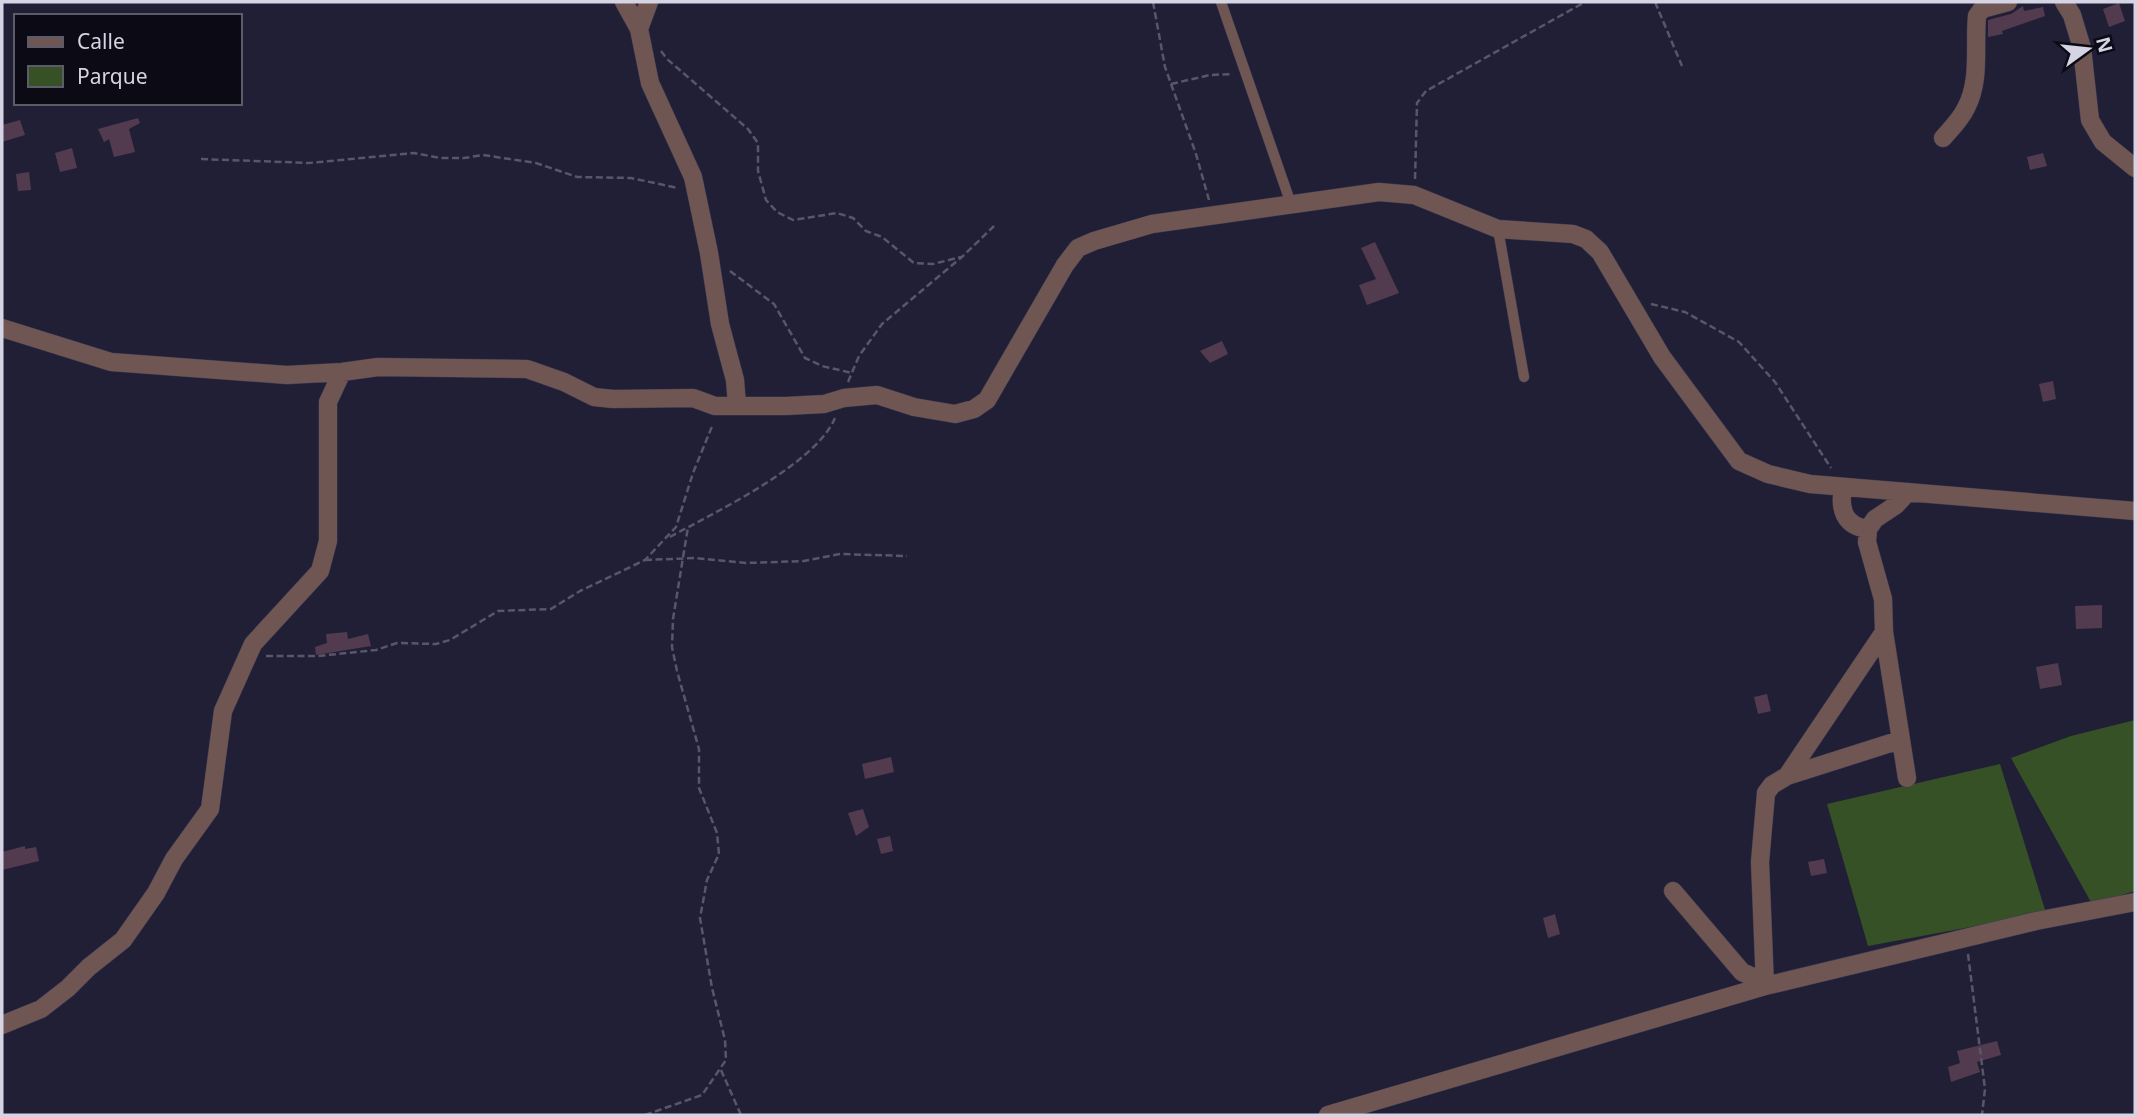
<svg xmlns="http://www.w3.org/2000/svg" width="2137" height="1117" viewBox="0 0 2137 1117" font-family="'Noto Sans',sans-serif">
  <rect width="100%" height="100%" fill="#211f36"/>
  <!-- green -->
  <path fill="#375126" d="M2135 720V891L2092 904 2011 758 2071 736Z
    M2000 764 2046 913 1868 946 1827 804Z"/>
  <!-- building -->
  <path fill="#523b4e" d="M2119 3 2125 21 2109 27 2103 9Z
    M2023 6 2024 11 2043 7 2045 16 2002 31 2003 34 1988 37V20L2011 14Z
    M138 118 140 123 129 129 135 152 114 157 109 139 104 142 98 129Z
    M20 120 25 135 2 142V125Z
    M72 148 77 168 60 172 55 153Z
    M2043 153 2047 166 2030 170 2027 157Z
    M29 172 31 190 18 191 16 174Z
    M1375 242 1399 293 1367 305 1359 285 1376 279 1361 248Z
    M1222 341 1228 354 1210 363 1200 351Z
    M2053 381 2056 399 2043 402 2039 384Z
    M2102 605V628L2076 629 2075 606Z
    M347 632 348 639 368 634 371 646 316 655 315 647 327 643 326 634Z
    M2058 663 2062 685 2040 689 2036 667Z
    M1767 694 1771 711 1758 714 1754 697Z
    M891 757 894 772 865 779 862 764Z
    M863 809 869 827 856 836 848 813Z
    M890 836 893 851 881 854 877 839Z
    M25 846V849L36 847 39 861 2 870V852Z
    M1824 859 1827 873 1811 876 1808 862Z
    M1555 914 1560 934 1548 938 1543 918Z
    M1997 1041 2001 1055 1977 1062 1980 1072 1951 1082 1948 1067 1960 1063 1957 1051Z"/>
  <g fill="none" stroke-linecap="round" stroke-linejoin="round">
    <defs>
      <path id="lane" d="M1221 2 1291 204
        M1498 229 1524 377"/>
      <path id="street" d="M624 2 639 29 650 83 693 177 709 253 720 324 735 380 737 405
        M2064 2 2072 15 2082 48 2090 120 2103 142 2135 168
        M639 29 649 2
        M1943 138C1951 129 1961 119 1966 108 1981 80 1974 46 1977 16L1982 9 2008 2
        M2 328 111 362 287 375 342 372 378 367 527 369 564 382 594 397 613 399 693 398 715 406H786L824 404 844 398 877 395 914 407 955 414 974 409 987 400 1065 265 1078 248 1094 241 1152 224 1379 192 1414 195 1498 229 1573 234 1586 239 1600 252 1662 357 1739 461 1768 474 1810 484 2135 511
        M1843 487C1839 509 1844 526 1868 529
        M1787 776 1884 632
        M1907 778 1884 632 1883 599 1867 542 1868 529 1875 519 1896 505 1908 492
        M1673 891 1742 972 1753 977H1765
        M1765 986 1760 862 1766 793 1772 785 1787 776 1900 740
        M2 1025 41 1009 68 988 89 967 123 940 156 893 174 859 210 809 223 711 253 644 320 571 328 541V402L342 372
        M1328 1115 1765 986 2036 921 2135 902"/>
    </defs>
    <!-- lane casing -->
    <use href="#lane" stroke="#3e3c52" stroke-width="11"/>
    <!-- street casing -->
    <use href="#street" stroke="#3e3c52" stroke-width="19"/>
    <!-- path -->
    <path stroke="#58566b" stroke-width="2.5" stroke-dasharray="7 3.5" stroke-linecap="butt" d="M1153 2 1165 67 1196 154 1209 200
      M1655 2 1682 66
      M661 51 667 59 748 129 758 143V171L766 200 777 212 793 220 837 213 853 218 866 231 882 237 914 263 933 264 961 257
      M1171 84 1210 75 1233 74
      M201 159 309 163 414 153 440 158H464L483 155 536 163 577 177 631 178 678 188
      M1415 179 1417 103 1426 91 1585 2
      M730 271 774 304 805 358 822 366 852 373
      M1651 304 1685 312 1739 342 1775 382 1831 468
      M848 382 859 356 882 324 963 256 994 226
      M670 537C715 512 815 465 835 418
      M645 560 695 558 746 563 804 561 840 554 907 556
      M266 656H318L376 650 397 643 436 644 450 640 498 611 551 609 580 591 645 560 676 527 693 473 713 424
      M1968 954 1985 1089 1982 1115
      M721 1070 741 1115
      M645 1115 702 1095 726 1060 725 1040 712 988 700 918 707 880 719 854 717 833 699 788V749L677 671 672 647 673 619 688 527"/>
    <!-- lane -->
    <use href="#lane" stroke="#705653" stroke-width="10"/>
    <!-- street -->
    <use href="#street" stroke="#705653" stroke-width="18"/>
  </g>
  <!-- border -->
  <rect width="2137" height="1117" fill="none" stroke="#d5d4e4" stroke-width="7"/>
  <!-- legend -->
  <rect x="14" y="14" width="228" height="91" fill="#0b0a15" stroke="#5c5b68" stroke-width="2"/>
  <rect x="28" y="37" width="35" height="10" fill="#705653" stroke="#5c5b68" stroke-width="2"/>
  <text x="77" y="49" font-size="21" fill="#d5d4e4">Calle</text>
  <rect x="28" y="66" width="35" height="21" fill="#375126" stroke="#5c5b68" stroke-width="2"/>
  <text x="77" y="84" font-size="21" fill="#d5d4e4">Parque</text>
  <!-- north arrow -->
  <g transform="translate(2088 49) rotate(75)" stroke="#0b0a15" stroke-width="5" paint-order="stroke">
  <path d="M0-5L12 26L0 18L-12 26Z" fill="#d5d4e4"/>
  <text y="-10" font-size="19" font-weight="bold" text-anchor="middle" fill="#d5d4e4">N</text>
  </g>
</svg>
